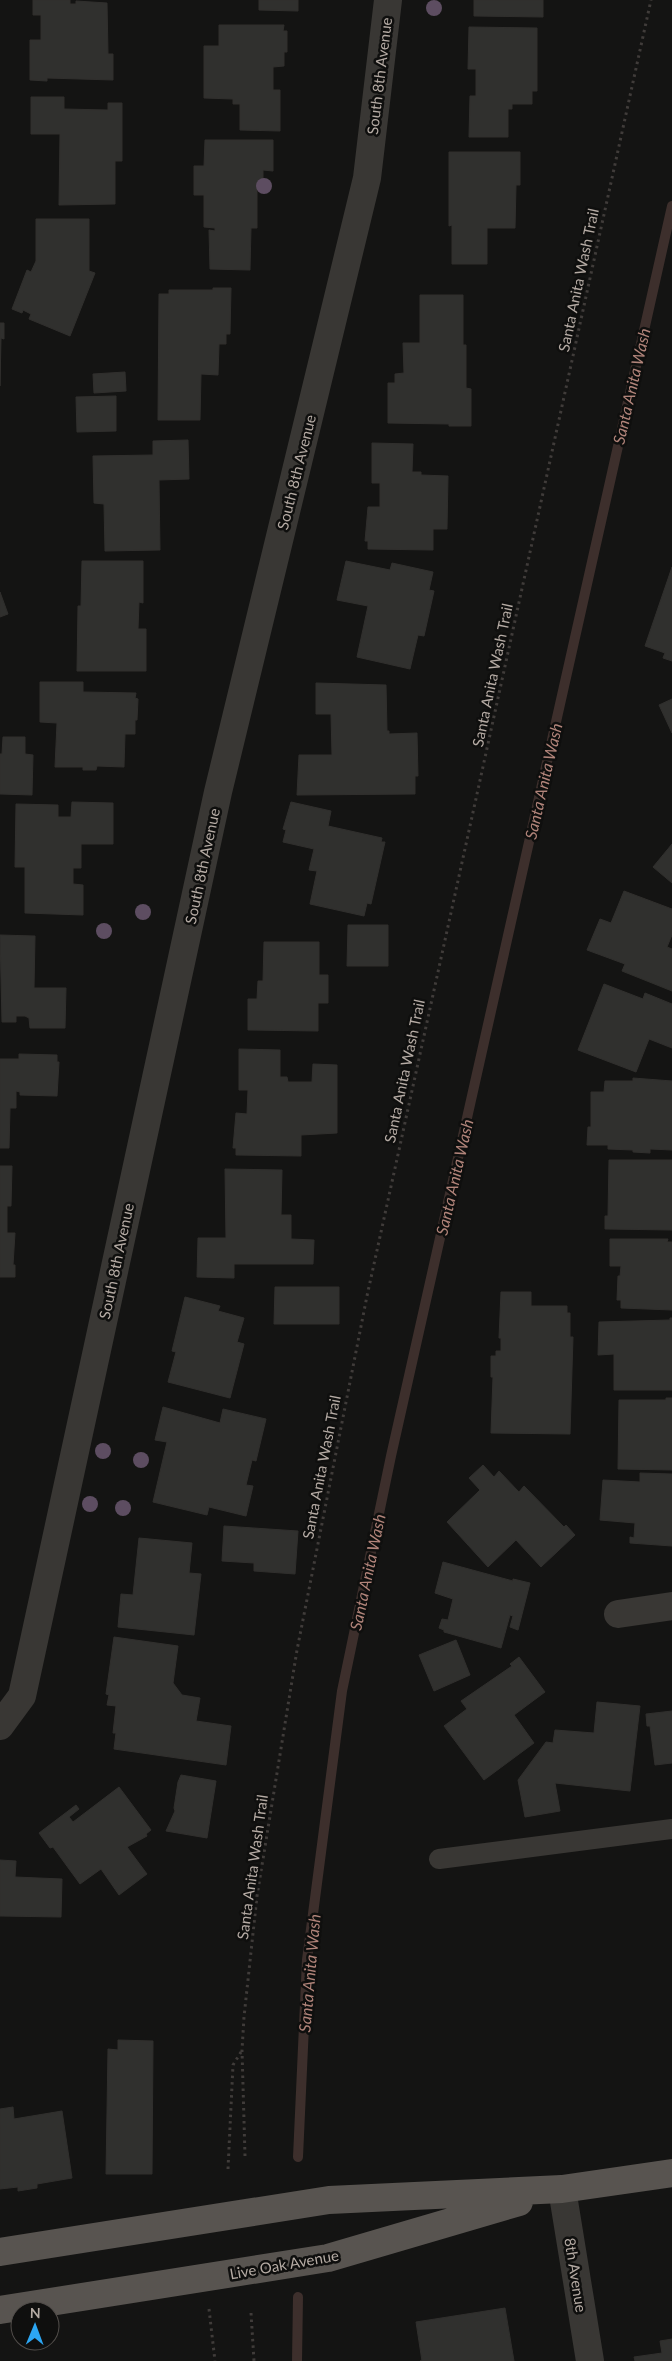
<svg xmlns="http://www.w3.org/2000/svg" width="672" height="2361" viewBox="0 0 672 2361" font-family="Lato,sans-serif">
  <rect width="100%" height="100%" fill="#141413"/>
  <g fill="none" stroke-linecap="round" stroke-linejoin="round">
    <!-- stream -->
    <path stroke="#3d2f2c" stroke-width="10" d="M298 2157 307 1960 342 1691 391 1456 672 206
      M297 2361 298 2297"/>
  </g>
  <!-- building -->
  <path fill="#30302e" stroke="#302f2d" d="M33 0H70V4H76V1L107 3 108 54H113V80L47 78V81L30 80V40H41V15H33Z
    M259 0H298V11L259 10Z
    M474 0H543V17L474 16Z
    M219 25H284L283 31H287V52H284V66L273 67V90H280V131L240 130V104H233V99L204 98V46H219Z
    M469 27 537 28V91H532V104H512V109H508V137H469L470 96H476V69H468Z
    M31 97H64V109L108 110V103H122V161H115V204L59 205 60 134H31Z
    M205 140H273V171L263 170V188L257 189V228H251L250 270 210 269 209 230 215 231V228L204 227V195H194V166H204Z
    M449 152H520V185H516L515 228H487V264H452V225L449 226Z
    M36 219H89V271L95 273 70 336 29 319 31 314 23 310 22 313 12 309 27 270 31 272 36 261Z
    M213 288H231L230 334H226V344H219L218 375 201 374 200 420H158L159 294H169V290H213Z
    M420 295H463V345H466V388L471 389V426H449V424L388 423V383H395V374L404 373 403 343H420Z
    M0 323H4V339L1 338 0 386Z
    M125 372 126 391 94 393 93 374Z
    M116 396V431L77 432 76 397Z
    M188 440 189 479 159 480 160 550 105 551 104 504 94 503 93 456 153 455V441Z
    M372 443 413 444 412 472H421V475L448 476 447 529H433V550L368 549V541H365L368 507H380V483H372Z
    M82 561H143V603L139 602 138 629H146V671H77L78 606H81Z
    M346 561 390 570 392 563 433 572 429 590 434 591 424 636 418 635 410 669 357 657 368 606 337 600Z
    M672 567V661L663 658 665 653 645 646Z
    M0 592 8 614 0 617Z
    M40 682H83V692L136 693 135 698 138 699 137 720H135V734H125L124 767 97 766 96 770H83V767H55L57 723 40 722Z
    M316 683 386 685 387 731H389V734L417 733 418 776H415V794L297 795 299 755H332L331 714H316Z
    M672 699V733L659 705Z
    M3 737H25V754L33 755 32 795 0 794V754H2Z
    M72 802 113 803V844H81V868H73V884L83 885V915L25 913V867H15L16 804 58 805V817H71Z
    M291 802 331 811 328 826 382 838 381 842H385L371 904 367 903 364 916 310 904 317 871 309 870 314 849 283 842 286 830 283 829Z
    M672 844V883L653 867Z
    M624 891 672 909V935L667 947 672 949V991L622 971 625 964 587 950 600 919 611 923Z
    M348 925H388V966H347Z
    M0 935 35 936 34 988H66L65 1028H30L29 1018 25 1016H16V1022H2Z
    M264 942H319V975H328V1003H318V1031L248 1030V999H257L258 981H263Z
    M604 984 643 999 645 993 672 1004V1048L649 1039 636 1072 578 1050Z
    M239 1049 280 1050V1077H287L288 1082H312L313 1064 337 1065V1133L301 1135V1156L236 1155V1148H233L236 1113 247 1114 248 1090H239Z
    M19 1054 57 1055V1062H59L57 1096 20 1095V1092L16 1091V1108H10L9 1148H0V1059H19Z
    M633 1078 672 1081V1150L650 1149V1153L633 1152V1150L608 1149V1145H587L588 1127H591V1092H604L605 1081H633Z
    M609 1160H672V1230L605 1229V1216H608Z
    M0 1166H12L11 1206H7V1233H15L13 1265H15V1277H0Z
    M225 1169 282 1170 281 1215H291V1239L314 1240 313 1264H234V1278L197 1277 198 1238H226Z
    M610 1239H668L667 1242H672V1310L621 1308V1300H617L618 1276H620L621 1266H610Z
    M275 1287H339V1324H274Z
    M501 1292H531V1306H567V1313H570V1337H573L570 1434 491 1433 493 1377H491V1356H496V1351H501V1338H499Z
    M185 1297 220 1306 218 1311 244 1318 237 1342 244 1344 230 1398 168 1382 176 1352 172 1351Z
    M670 1318H672V1390H614V1354L598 1355 599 1322 670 1320Z
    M666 1398H672V1470L618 1469 619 1400H666Z
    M163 1407 220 1423 223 1409 266 1419 256 1461 252 1460 246 1485 253 1486 246 1516 209 1507 207 1515 153 1502 167 1442 155 1440Z
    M483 1465 494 1477 499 1471 519 1492 524 1486 564 1527 566 1525 575 1535 541 1567 516 1540 488 1567 447 1522 480 1490 469 1478Z
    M640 1473 672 1474V1546L630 1543V1537L634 1538 635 1523 600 1520 603 1480 640 1482Z
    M224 1526 298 1531 295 1574 254 1571V1563L222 1561Z
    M139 1538 192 1543 189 1573 201 1574 194 1635 118 1627 121 1594 133 1595Z
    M443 1562 513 1581V1579L530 1583 518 1630 510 1627 513 1616 510 1615 501 1648 444 1632V1630L439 1628 442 1619 448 1620 453 1599 435 1593Z
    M114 1637 178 1646 173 1683 182 1695 200 1698 196 1721 231 1726 226 1765 114 1749 116 1733H113L116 1706 107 1705 109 1695 106 1694Z
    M456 1640 470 1675 434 1691 419 1655Z
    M519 1657 545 1692 514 1715 534 1743 484 1780 444 1726 467 1709 461 1701 512 1666 510 1664Z
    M597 1702 640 1706 630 1791 555 1783 560 1811 525 1817 518 1780 546 1742 553 1743 555 1730 594 1733Z
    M672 1711V1763L655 1765 650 1726H647L646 1714Z
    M181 1775 216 1781 207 1838 166 1831 175 1811 174 1808 178 1782Z
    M119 1787 151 1830 146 1834 147 1836 127 1847 147 1874 119 1895 101 1869 80 1884 53 1847 50 1848 39 1833 76 1805 79 1809 69 1817 73 1822Z
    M0 1860 16 1861 15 1877 62 1879 61 1917 0 1916Z
    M118 2040 153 2041 152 2174H106L108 2049 118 2050Z
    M13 2107 14 2119 62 2111 72 2178 37 2184V2188L18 2191V2187L0 2189V2109Z
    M505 2308 514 2361H420H422L416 2322Z
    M672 2339V2361H635L634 2357 662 2353 660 2341Z"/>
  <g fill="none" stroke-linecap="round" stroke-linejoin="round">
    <!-- path -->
    <path stroke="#403c3a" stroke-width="3" stroke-dasharray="2.5 4" stroke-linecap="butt" d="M245 2156 242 2050 244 2017 257 1896 297 1650 367 1296 651 0
      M228 2169 233 2065 241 2052
      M209 2309 215 2361
      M251 2313 254 2361"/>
    <!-- lane -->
    <path stroke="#393734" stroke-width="20" d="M439 1859 672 1829"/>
    <!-- street -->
    <path stroke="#393734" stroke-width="28" d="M618 1614 672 1606
      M0 1726 22 1696 218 792 367 178 388 0
      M562 2189 590 2361"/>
    <!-- primary -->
    <path stroke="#585450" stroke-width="28" d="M0 2252 329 2200 562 2189 672 2173
      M0 2310 328 2258 519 2202"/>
  </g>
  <!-- trees -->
  <g fill="#5d4d61">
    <circle cx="434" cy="8" r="8"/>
    <circle cx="264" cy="186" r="8"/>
    <circle cx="143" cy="912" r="8"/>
    <circle cx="104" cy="931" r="8"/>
    <circle cx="103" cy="1451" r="8"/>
    <circle cx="141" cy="1460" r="8"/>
    <circle cx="90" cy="1504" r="8"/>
    <circle cx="123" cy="1508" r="8"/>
  </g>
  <g text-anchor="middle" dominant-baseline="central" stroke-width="5" stroke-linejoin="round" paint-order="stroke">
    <!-- street labels -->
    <g font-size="15" fill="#b5aba4" stroke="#0f0f0e">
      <text transform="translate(379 76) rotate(-83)">South 8th Avenue</text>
      <text transform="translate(578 280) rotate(-78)">Santa Anita Wash Trail</text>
      <text transform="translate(296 472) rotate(-76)">South 8th Avenue</text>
      <text transform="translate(492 675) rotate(-78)">Santa Anita Wash Trail</text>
      <text transform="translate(202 866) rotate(-78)">South 8th Avenue</text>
      <text transform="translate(404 1071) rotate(-78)">Santa Anita Wash Trail</text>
      <text transform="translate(116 1261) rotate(-78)">South 8th Avenue</text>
      <text transform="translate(321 1467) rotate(-79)">Santa Anita Wash Trail</text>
      <text transform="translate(252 1867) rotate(-82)">Santa Anita Wash Trail</text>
      <text transform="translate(284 2264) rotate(-10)">Live Oak Avenue</text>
      <text transform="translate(576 2275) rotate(81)">8th Avenue</text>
    </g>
    <!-- water labels -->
    <g font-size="16" font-style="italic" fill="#b1847a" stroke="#0f0f0e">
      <text transform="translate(631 386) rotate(-77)">Santa Anita Wash</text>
      <text transform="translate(543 781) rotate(-77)">Santa Anita Wash</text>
      <text transform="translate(454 1177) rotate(-77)">Santa Anita Wash</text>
      <text transform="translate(367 1572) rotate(-78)">Santa Anita Wash</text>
      <text transform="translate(309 1973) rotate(-85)">Santa Anita Wash</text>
    </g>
  </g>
  <!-- north arrow -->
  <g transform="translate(35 2326) rotate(1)"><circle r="24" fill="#0f0f0e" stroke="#514d4a"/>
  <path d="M0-4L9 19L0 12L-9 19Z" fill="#2ca6f3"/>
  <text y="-8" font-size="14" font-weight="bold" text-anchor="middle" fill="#b5aba4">N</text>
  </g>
</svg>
